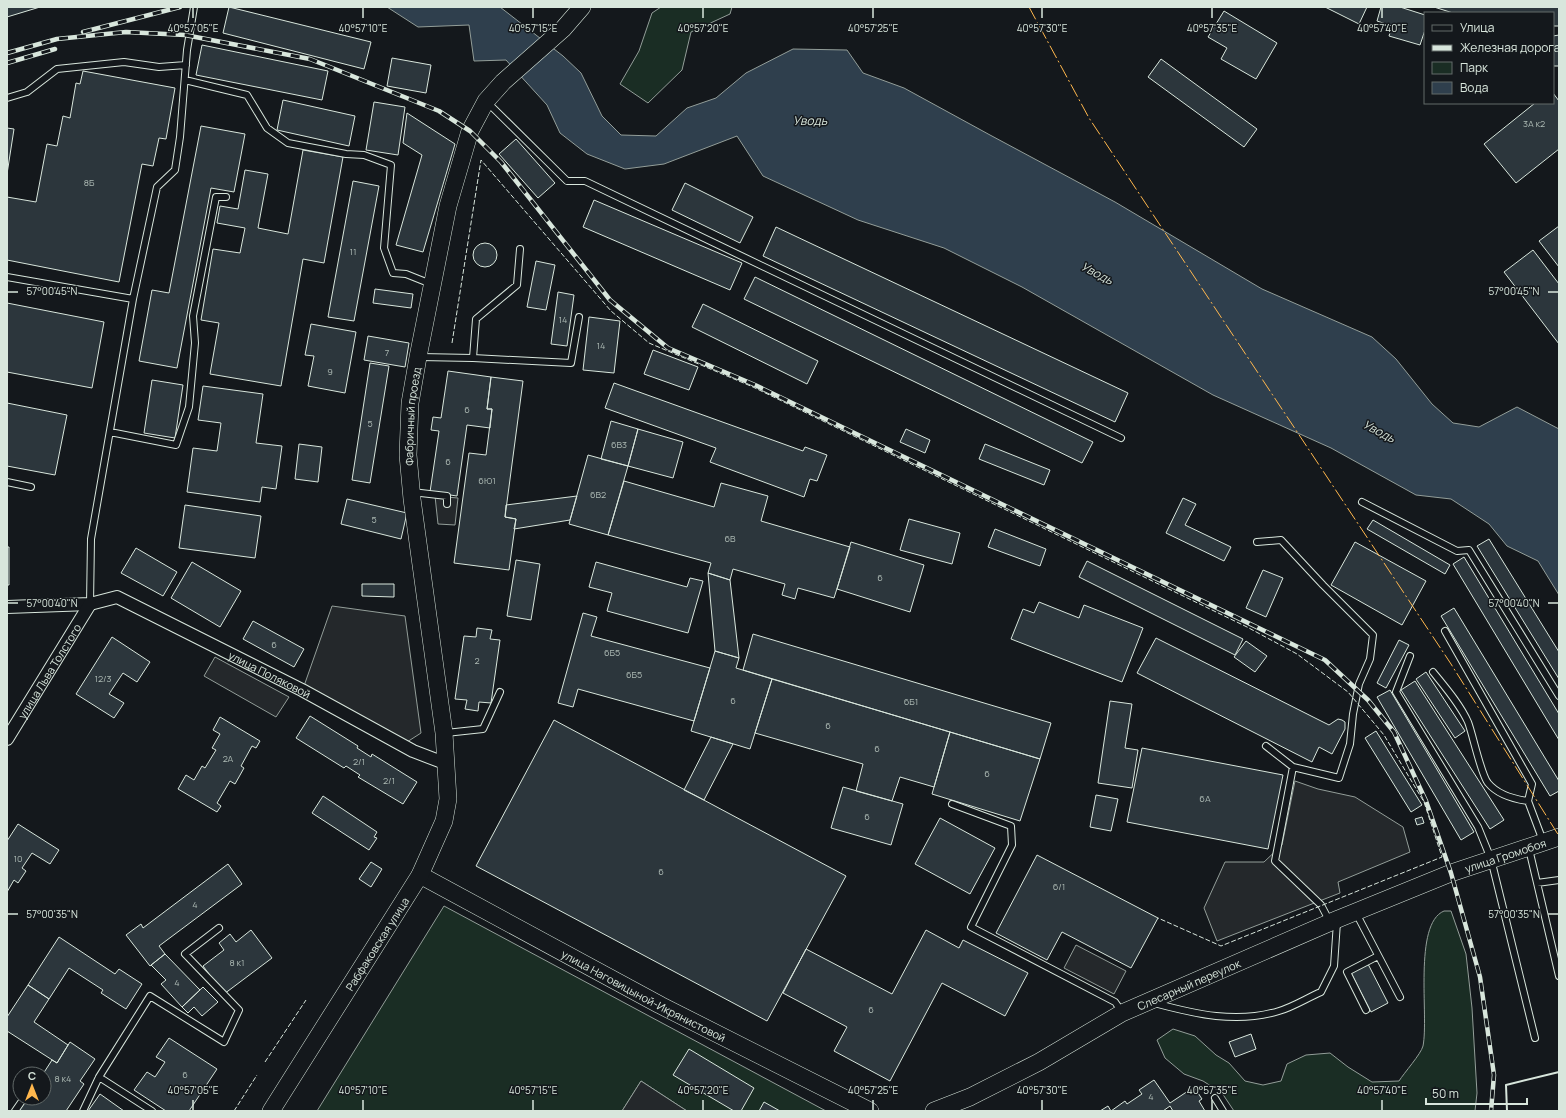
<svg xmlns="http://www.w3.org/2000/svg" width="1566" height="1118" viewBox="0 0 1566 1118" font-family="Manrope,sans-serif">
  <rect width="100%" height="100%" fill="#14181c"/>
  <!-- green -->
  <path fill="#1a2d24" stroke="#939e99" d="M661 7H732L730 14 691 32 682 70 648 103 620 84 639 51 652 13Z
    M444 906 826 1111H687L641 1081 622 1111H317Z
    M1444 911H1451L1466 954 1472 1008 1477 1093 1475 1111H1234L1222 1093 1203 1081 1184 1074 1165 1058 1157 1040 1173 1029 1195 1036 1216 1055 1229 1063 1245 1081 1263 1085 1281 1081 1287 1064 1306 1055 1330 1053 1348 1067 1372 1082 1399 1081C1404 1073 1421 1054 1423 1046 1429 1016 1413 924 1444 911Z"/>
  <!-- parking -->
  <path fill="#24282b" stroke="#939e99" d="M435 496 458 498 455 525 438 524Z
    M332 606 405 616 421 733 407 742 304 686Z
    M215 657 289 697 276 717 204 676Z
    M1295 781 1318 789 1355 797 1403 827 1410 852 1338 882 1340 893 1217 941 1204 908 1225 862H1264L1282 845Z
    M1076 945 1126 971 1114 994 1064 968Z
    M641 1081 687 1111H622Z"/>
  <!-- water -->
  <path fill="#2f3f4d" stroke="#939e99" d="M387 7H500L563 56 581 73 602 116 621 135 656 136 687 108 716 98 746 73 793 49 847 50 863 73 904 88 990 135 1115 202 1262 289 1372 337 1396 359 1432 404 1453 423 1479 427 1517 407 1559 429V595L1538 561 1507 546 1489 524 1451 499 1416 495 1331 448 1213 395 1022 287 944 248 858 220 763 176 737 136 664 164 625 169 587 154 560 133 547 105 506 60 474 61 469 25 418 27Z"/>
  <!-- building -->
  <path fill="#2c363c" stroke="#d8e6dc" d="M7 7H40L7 17Z
    M229 7 371 42 364 69 223 33Z
    M1325 7H1367L1359 24Z
    M1381 7H1400L1425 15V30L1420 45 1389 36 1392 26 1377 21Z
    M1434 7H1559V26H1553V13H1453Z
    M1224 11 1277 43 1256 79 1221 59 1227 48 1208 37Z
    M1559 35V66H1553V36Z
    M202 45 328 71 322 100 196 75Z
    M392 58 431 65 426 93 387 86Z
    M1161 59 1257 129 1244 147 1148 77Z
    M83 71 175 88 166 139 159 138 153 166 142 164 119 282 7 260V197L36 202 47 144 57 146 63 116 70 118 76 83 80 84Z
    M1553 93 1559 101V149L1516 183 1484 144 1535 103H1553Z
    M283 100 355 116 349 146 277 130Z
    M374 102 405 107 398 155 366 150Z
    M407 113 455 144 423 252 396 245 422 155 403 143Z
    M201 126 245 134 234 192 211 188 177 368 139 361 152 290 169 293Z
    M7 128 14 129 7 174Z
    M516 139 555 183 538 198 499 154Z
    M303 150 343 157 324 263 303 259 281 386 210 374 219 323 201 320 213 249 240 253 245 228 217 223 220 206 238 209 245 170 268 174 258 228 288 234Z
    M353 181 379 186 354 321 328 317Z
    M685 183 753 217 740 243 672 210Z
    M594 200 742 263 730 290 583 227Z
    M1559 226V267L1539 241Z
    M776 227 1128 393 1115 422 763 256Z
    M473 255a12 12 0 1 1 24 0a12 12 0 1 1-24 0Z
    M1533 250 1559 284V344L1504 272Z
    M536 261 555 265 546 310 527 307Z
    M755 277 1093 442 1082 463 744 299Z
    M375 289 413 294 411 308 373 303Z
    M558 292 574 295 567 346 551 344Z
    M7 303 104 322 92 388 7 372Z
    M703 304 818 361 807 384 692 327Z
    M589 317 620 321 614 373 583 370Z
    M311 324 356 332 345 393 308 386 314 356 305 355Z
    M368 336 409 343 405 367 364 360Z
    M653 350 698 367 689 390 644 374Z
    M370 363 389 366 370 483 352 480Z
    M448 371 491 377 487 409H492L490 428 467 425 457 496 430 492 439 431 431 430 433 417 441 418Z
    M491 377 523 381 505 517 516 519 509 570 454 563 469 453 486 455 492 409H487Z
    M152 380 183 385 175 438 144 433Z
    M614 383 803 451 805 447 827 455 817 481 810 479 804 497 710 462 716 448 605 408Z
    M203 386 263 394 256 443 282 446 276 489 262 487 260 502 187 492 193 448 217 451 221 423 198 420Z
    M7 403 67 415 55 475 7 466Z
    M611 421 638 429 628 466 601 459Z
    M638 429 683 442 673 478 628 466Z
    M906 429 930 440 925 453 900 442Z
    M299 444 322 447 318 482 295 479Z
    M985 444 1050 470 1044 485 979 459Z
    M588 455 628 466 608 535 569 524Z
    M624 481 714 507 721 483 768 496 761 521 850 547 834 598 798 588 795 599 782 595 785 584 733 569 730 580 708 573 711 563 608 535Z
    M577 496 570 520 514 529 516 519 505 517 506 505Z
    M1183 498 1196 504 1185 525 1231 547 1224 561 1166 533Z
    M347 499 407 513 401 539 341 524Z
    M185 505 261 516 255 558 179 548Z
    M909 519 960 533 952 564 900 550Z
    M1373 520 1450 565 1445 574 1367 529Z
    M995 529 1046 549 1040 566 988 547Z
    M1489 539 1559 652V679L1477 546Z
    M851 542 924 565 910 612 837 589Z
    M1355 542 1426 581 1402 625 1331 585Z
    M7 547H9V585H7Z
    M136 548 177 572 163 596 121 573Z
    M1464 557 1559 714V740L1453 564Z
    M516 560 540 564 531 620 507 616Z
    M1087 561 1243 639 1235 655 1079 577Z
    M192 562 241 591 220 627 171 598Z
    M596 562 687 587 690 578 703 581 688 633 607 611 612 593 589 587Z
    M1263 570 1283 578 1266 617 1246 608Z
    M708 573 730 580 739 658 715 651Z
    M362 584H394V597L362 596Z
    M1039 602 1079 618 1084 605 1143 628 1122 682 1011 639 1023 609 1034 613Z
    M1454 608 1559 781V791L1550 796 1441 616Z
    M583 613 597 617 591 636 710 668 694 721 578 689 573 707 558 703Z
    M253 621 304 649 294 667 243 639Z
    M477 628 492 630 490 639 500 640 491 703 479 702 478 711 465 709 467 700 455 699 464 636 476 637Z
    M753 634 1051 723 1040 759 743 670Z
    M112 637 150 662 137 682 123 673 109 694 124 703 114 718 76 694Z
    M1156 638 1329 725 1338 719 1342 720 1345 722V729L1332 754 1319 747 1312 762 1137 673Z
    M1399 640 1409 645 1386 688 1377 683Z
    M1246 641 1267 656 1255 672 1234 657Z
    M715 651 739 658 736 668 772 679 750 749 691 731Z
    M1426 672 1465 731 1455 738 1416 679Z
    M772 679 950 732 934 787 900 777 892 801 856 791 863 764 755 733Z
    M1415 681 1504 820 1490 829 1401 690Z
    M1390 690 1474 832 1461 840 1377 697Z
    M1110 701 1132 704 1125 748 1138 750 1132 788 1098 783Z
    M310 716 358 746 357 748 371 757 372 754 417 782 403 804 358 777 360 775 346 766 344 768 296 738Z
    M220 717 260 741 256 748 252 746 241 766 244 768 235 784 230 781 217 803 221 806 217 812 178 789 186 775 194 780 202 766 205 768 216 750 212 748 220 734 213 730Z
    M554 720 846 876 767 1021 476 866Z
    M1376 731 1422 805 1411 812 1365 738Z
    M950 732 1040 759 1020 821 932 794Z
    M711 737 733 744 704 800 684 790Z
    M1142 748 1283 775 1268 849 1127 822Z
    M843 787 903 804 891 845 831 828Z
    M1096 795 1118 799 1111 831 1090 827Z
    M323 796 377 832 374 837 377 838 369 850 312 813Z
    M1422 817 1424 823 1417 825 1415 819Z
    M940 818 995 848 970 894 915 864Z
    M18 824 59 850 50 864 32 853 22 868 26 871 18 883 14 880 7 892V841Z
    M1037 855 1158 918 1131 968 1062 932 1047 960 996 933Z
    M371 862 382 869 371 887 359 879Z
    M228 864 242 884 159 946 165 954 150 966 126 935 141 924 143 928Z
    M251 930 272 958 224 994 203 966 224 950 219 943 230 934 236 942Z
    M926 930 959 948 963 940 1028 973 1005 1016 942 983 890 1081 834 1051 847 1027 783 993 806 949 892 994Z
    M59 937 115 974 119 969 142 984 126 1009 101 993 103 990 69 968 49 999 28 985Z
    M165 954 200 990 182 1007 161 984 166 980 151 965Z
    M1368 964 1388 1003 1371 1012 1351 973Z
    M28 985 49 999 34 1022 68 1045 57 1063 7 1031V1017Z
    M203 987 218 1002 202 1016 194 1007 188 1013 182 1007Z
    M1251 1034 1256 1049 1235 1057 1229 1042Z
    M169 1038 217 1069 189 1111H166L134 1090 147 1072 155 1077 165 1062 156 1057Z
    M70 1042 95 1059 80 1081 84 1084 66 1111H19L27 1098H44L43 1074 52 1060 57 1063Z
    M689 1049 754 1088 741 1111H734L673 1075Z
    M1154 1080 1170 1103 1194 1087 1202 1099 1199 1101 1205 1111H1173L1170 1106 1163 1111H1100L1108 1106 1111 1111 1125 1101 1127 1104 1142 1094 1139 1090Z
    M100 1094 124 1111H88Z
    M764 1102 780 1111H759Z"/>
  <g fill="none" stroke-linecap="round" stroke-linejoin="round">
    <defs>
      <path id="service" d="M185 80 247 95 267 128 288 143 346 154 364 155 391 165 384 248 393 273 406 274 431 284
        M7 98 27 92 57 69 124 62 159 67 186 65
        M487 102 567 181H585L1121 438
        M7 277 133 299
        M420 357 473 358 476 319 517 285 520 249
        M473 358 571 363 579 317
        M110 432 176 445 189 407 195 343 193 316 216 197H226
        M7 482 31 487
        M412 492 447 496V504
        M1362 502 1457 551 1469 550 1559 696
        M1257 542 1281 540 1323 585 1373 635 1370 659 1359 684 1353 714 1350 744 1339 778 1293 767
        M90 604 91 539 133 299 157 187 175 170 180 137 187 50 194 7
        M1445 631 1532 784 1528 801 1543 841
        M1410 656 1396 692 1478 827 1491 859 1535 1038
        M1433 672C1445 687 1460 704 1468 722 1473 735 1481 775 1488 783 1498 795 1513 799 1528 801
        M446 733 483 729 500 692
        M1266 746 1293 767 1275 861 1321 905 1330 922
        M952 804 1011 826 1012 845 971 927 1115 1002 1122 1012
        M1529 849 1559 976
        M1537 883 1559 880
        M1356 913 1400 997
        M1154 1003C1195 1014 1237 1024 1279 1011 1293 1007 1307 998 1321 992L1334 966 1337 922
        M1366 1010 1347 972 1378 956
        M99 1077 150 996 224 1042 239 1010 185 954 219 928
        M1215 1098 1223 1111
        M15 1111 24 1098
        M83 1111 99 1077 152 1111"/>
      <g id="minor">
        <path id="s1" d="M7 607 90 604 117 597 302 690 413 751 447 764"/>
        <path id="s2" d="M7 739 90 604"/>
      </g>
      <g id="secondary">
        <path id="s3" d="M420 875 660 1005 870 1111"/>
        <path id="s4" d="M271 1111 420 875 444 821 448 799 444 733 412 499 408 455 410 403 418 357 448 206 470 131 486 101 503 82 563 29 582 7"/>
        <path id="s5" d="M934 1111 970 1097 1039 1062 1122 1013 1338 919 1451 873 1559 837"/>
      </g>
    </defs>
    <!-- service casing -->
    <use href="#service" stroke="#d8e6dc" stroke-width="8"/>
    <!-- minor casing -->
    <use href="#minor" stroke="#d8e6dc" stroke-width="14"/>
    <!-- secondary casing -->
    <use href="#secondary" stroke="#d8e6dc" stroke-width="18"/>
    <!-- service -->
    <use href="#service" stroke="#14181c" stroke-width="6"/>
    <!-- minor -->
    <use href="#minor" stroke="#14181c" stroke-width="12"/>
    <!-- secondary -->
    <use href="#secondary" stroke="#14181c" stroke-width="17"/>
    <defs>
      <path id="rail" d="M83 32 180 7
        M7 53 57 39 126 32 185 35 310 59 439 111 470 131 501 162 610 300 668 348 755 385 1325 660 1368 700 1394 732 1426 801 1451 873 1480 977 1494 1075 1491 1111
        M7 63 55 49"/>
    </defs>
    <!-- rail casing -->
    <use href="#rail" stroke="#d8e6dc" stroke-width="4.5"/>
    <!-- rail -->
    <use href="#rail" stroke="#14181c" stroke-width="3" stroke-dasharray="9" stroke-linecap="butt"/>
    <!-- fence -->
    <path stroke="#d8e6dc" stroke-width="1" stroke-dasharray="5 2" stroke-linecap="butt" d="M452 343 481 160 611 311 649 343 753 387 1247 627 1297 654 1348 692 1384 735 1424 802 1442 857 1221 946 1158 918
      M265 1062 306 1000
      M234 1111 257 1075"/>
    <!-- wall -->
    <path stroke="#d8e6dc" stroke-width="2" d="M1507 1111 1506 1085 1559 1072"/>
    <!-- power -->
    <path stroke="#ffb74d" stroke-width="1" stroke-dasharray="14 3 2 3" stroke-linecap="butt" d="M1029 7 1089 118 1451 664 1559 836"/>
  </g>
  <!-- ticks -->
  <path fill="none" stroke="#d8e6dc" stroke-width="1.5" d="M193 8V18M363 8V18M533 8V18M703 8V18M873 8V18M1042 8V18M1212 8V18M1382 8V18M8 292H18M1548 292H1558M8 603H18M1548 603H1558M8 914H18M1548 914H1558M193 1100V1110M363 1100V1110M533 1100V1110M703 1100V1110M873 1100V1110M1042 1100V1110M1212 1100V1110M1382 1100V1110"/>
  <g text-anchor="middle" dominant-baseline="central" stroke-width="3" stroke-linejoin="round" paint-order="stroke">
    <!-- number labels -->
    <g font-size="9" fill="#adbab4">
      <text x="1534" y="123">3А к2</text>
      <text x="89" y="182">8Б</text>
      <text x="353" y="251">11</text>
      <text x="563" y="319">14</text>
      <text x="601" y="345">14</text>
      <text x="387" y="352">7</text>
      <text x="330" y="371">9</text>
      <text x="467" y="409">6</text>
      <text x="370" y="423">5</text>
      <text x="619" y="444">6В3</text>
      <text x="448" y="461">6</text>
      <text x="487" y="480">6Ю1</text>
      <text x="598" y="494">6В2</text>
      <text x="374" y="519">5</text>
      <text x="730" y="538">6В</text>
      <text x="880" y="577">6</text>
      <text x="274" y="644">6</text>
      <text x="612" y="652">6Б5</text>
      <text x="477" y="660">2</text>
      <text x="634" y="674">6Б5</text>
      <text x="103" y="678">12/3</text>
      <text x="733" y="700">6</text>
      <text x="911" y="701">6Б1</text>
      <text x="828" y="725">6</text>
      <text x="877" y="748">6</text>
      <text x="228" y="758">2А</text>
      <text x="359" y="761">2/1</text>
      <text x="987" y="773">6</text>
      <text x="389" y="780">2/1</text>
      <text x="1205" y="798">6А</text>
      <text x="867" y="816">6</text>
      <text x="18" y="858">10</text>
      <text x="661" y="871">6</text>
      <text x="1059" y="886">6/1</text>
      <text x="195" y="904">4</text>
      <text x="237" y="962">8 к1</text>
      <text x="177" y="982">4</text>
      <text x="871" y="1009">6</text>
      <text x="185" y="1074">6</text>
      <text x="63" y="1078">8 к4</text>
      <text x="1151" y="1096">4</text>
    </g>
    <!-- street labels -->
    <g font-size="11" fill="#d8e6dc" stroke="#14181c">
      <text stroke="none"><textPath href="#s4" startOffset="746">Фабричный проезд</textPath></text>
      <text stroke="none"><textPath href="#s2" startOffset="80">улица Льва Толстого</textPath></text>
      <text stroke="none"><textPath href="#s1" startOffset="282">улица Поляковой</textPath></text>
      <text stroke="none"><textPath href="#s5" startOffset="627">улица Громобоя</textPath></text>
      <text stroke="none"><textPath href="#s4" startOffset="198">Рабфаковская улица</textPath></text>
      <text stroke="none"><textPath href="#s5" startOffset="285">Слесарный переулок</textPath></text>
      <text stroke="none"><textPath href="#s3" startOffset="254">улица Наговицыной-Икрянистовой</textPath></text>
    </g>
    <!-- water labels -->
    <g font-size="12" font-style="italic" fill="#d8e6dc" stroke="#14181c">
      <text x="810" y="120">Уводь</text>
      <text transform="translate(1097 273) rotate(28)">Уводь</text>
      <text transform="translate(1379 431) rotate(28)">Уводь</text>
    </g>
  </g>
  <g font-size="10" text-anchor="middle" fill="#d8e6dc" stroke="#14181c" stroke-width="3" stroke-linejoin="round" paint-order="stroke">
    <text x="193" y="32">40°57'05"E</text>
    <text x="363" y="32">40°57'10"E</text>
    <text x="533" y="32">40°57'15"E</text>
    <text x="703" y="32">40°57'20"E</text>
    <text x="873" y="32">40°57'25"E</text>
    <text x="1042" y="32">40°57'30"E</text>
    <text x="1212" y="32">40°57'35"E</text>
    <text x="1382" y="32">40°57'40"E</text>
    <text x="52" y="295">57°00'45"N</text>
    <text x="1514" y="295">57°00'45"N</text>
    <text x="52" y="607">57°00'40"N</text>
    <text x="1514" y="607">57°00'40"N</text>
    <text x="52" y="918">57°00'35"N</text>
    <text x="1514" y="918">57°00'35"N</text>
    <text x="193" y="1094">40°57'05"E</text>
    <text x="363" y="1094">40°57'10"E</text>
    <text x="533" y="1094">40°57'15"E</text>
    <text x="703" y="1094">40°57'20"E</text>
    <text x="873" y="1094">40°57'25"E</text>
    <text x="1042" y="1094">40°57'30"E</text>
    <text x="1212" y="1094">40°57'35"E</text>
    <text x="1382" y="1094">40°57'40"E</text>
  </g>
  <!-- border -->
  <rect width="1566" height="1118" fill="none" stroke="#d8e6dc" stroke-width="16"/>
  <!-- legend -->
  <rect x="1424" y="12" width="130" height="92" fill="#14181c" stroke="#626a69"/>
  <rect x="1432" y="25" width="20" height="6" fill="#14181c" stroke="#626a69"/>
  <text x="1460" y="32" font-size="12" fill="#d8e6dc">Улица</text>
  <rect x="1432" y="45" width="20" height="6" fill="#d8e6dc" stroke="#626a69"/>
  <text x="1460" y="52" font-size="12" fill="#d8e6dc">Железная дорога</text>
  <rect x="1432" y="62" width="20" height="12" fill="#1a2d24" stroke="#626a69"/>
  <text x="1460" y="72" font-size="12" fill="#d8e6dc">Парк</text>
  <rect x="1432" y="82" width="20" height="12" fill="#2f3f4d" stroke="#626a69"/>
  <text x="1460" y="92" font-size="12" fill="#d8e6dc">Вода</text>
  <!-- north arrow -->
  <g transform="translate(32 1086)"><circle r="19" fill="#14181c" stroke="#626a69"/>
  <path d="M0-3L7 15L0 10L-7 15Z" fill="#ffb74d"/>
  <text y="-6" font-size="11" font-weight="bold" text-anchor="middle" fill="#d8e6dc">С</text>
  </g>
  <!-- scale -->
  <path d="M1426 1098v6h101v-6" fill="none" stroke="#d8e6dc" stroke-width="2"/>
  <text x="1432" y="1098" font-size="12" fill="#d8e6dc" stroke="#14181c" stroke-width="3" paint-order="stroke">50 m</text>
</svg>
